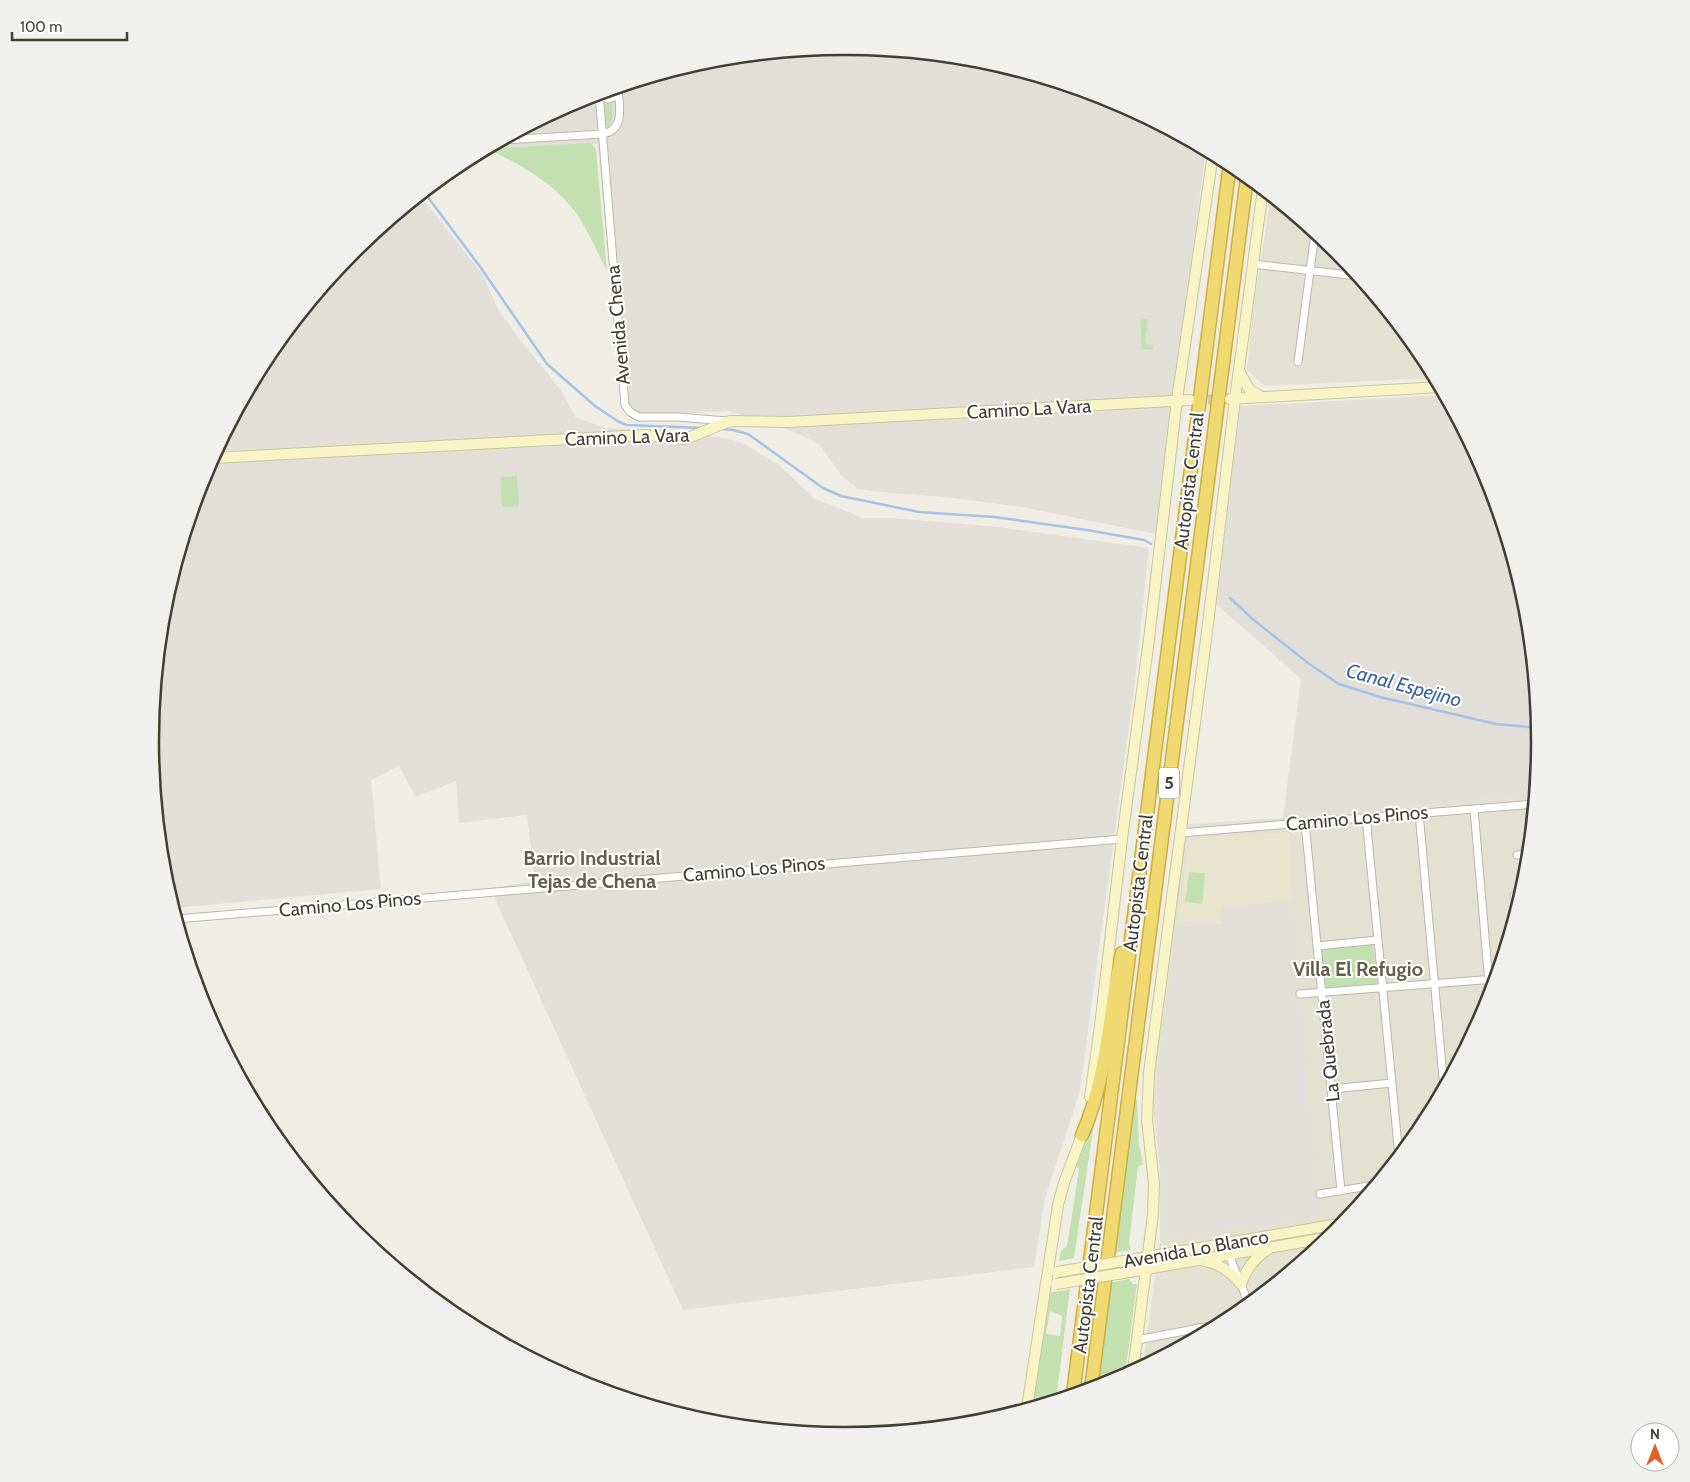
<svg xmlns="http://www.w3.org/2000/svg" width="1690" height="1482" viewBox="0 0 1690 1482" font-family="Cabin,sans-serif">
  <rect width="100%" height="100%" fill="#f0eee4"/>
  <!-- residential -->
  <path fill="#e3e1d2" d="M1271 196 1336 250 1423 355 1435 378 1265 386 1247 370 1253 309Z
    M1534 795 1526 877 1487 1007 1423 1127 1336 1232 1231 1319 1143 1366 1160 1238V1171L1151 1087 1177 885 1188 824 1283 818Z"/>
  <!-- industrial -->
  <path fill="#e2dfd9" d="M845 46 981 60 1111 99 1206 150 1156 534 1022 507 945 497 889 493 858 489 841 475 819 444 792 431 728 411 630 417 621 408 598 144 508 151 483 150 579 99 710 60Z
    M420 195 483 275 498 309 517 336 561 390 576 418 607 428 687 433 730 439 744 444 778 464 814 498 863 518H891L999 527 1149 548 1135 681 1080 1091 1045 1198 1034 1267 683 1310 490 888 535 881 527 815 459 823 456 781 416 797 399 766 371 780 381 889 173 908 164 876 150 741 164 605 203 475 268 355 354 250Z
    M1444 395 1487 475 1526 606 1540 741 1534 795 1283 818 1301 679 1215 603 1219 582 1240 406Z
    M1292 901 1319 1216 1166 1237 1157 1083 1178 921 1221 924V907Z"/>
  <!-- education -->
  <path fill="#e8e5cf" d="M1289 832 1292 901 1221 907V924L1178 921 1189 839Z"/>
  <!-- green -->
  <path fill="#c3e1b0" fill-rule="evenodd" d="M603 103 608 104 612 103 613 118 609 126H604Z
    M590 143 596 149 607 272C599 256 592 239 583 224 563 188 523 166 488 149Z
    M1140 319H1148L1145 343 1153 345V350L1142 349Z
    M517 476 519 506 502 507 501 477Z
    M1189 872 1205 873 1202 904 1185 902Z
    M1373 945 1377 984 1325 989 1321 950Z
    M1132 1099 1137 1100 1139 1143 1143 1165 1138 1166 1129 1244 1131 1250 1113 1253Z
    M1090 1120 1094 1123 1074 1258 1059 1261 1061 1251 1067 1246 1079 1169 1075 1166Z
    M1129 1279 1133 1284H1137L1125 1375 1111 1383 1095 1388 1108 1283Z
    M1070 1289 1056 1400 1032 1407 1049 1293ZM1050 1311 1062 1316 1060 1336 1046 1334Z"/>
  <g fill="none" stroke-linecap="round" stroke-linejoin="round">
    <!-- stream -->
    <path stroke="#a5c2e8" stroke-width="2.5" d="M424 192 481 268 547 364 595 406 619 422 627 425 701 428
      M722 429 733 430 748 434 823 488 841 496 919 512 994 517 1087 530 1144 540 1151 544
      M1230 598 1255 621 1308 663 1339 684 1380 697 1496 724 1538 728"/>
    <!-- secondary-tunnel -->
    <path stroke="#cdcbc1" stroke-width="10" stroke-dasharray="10 5" stroke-linecap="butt" d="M1193 400 1229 399"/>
    <defs>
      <path id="street" d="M599 93 625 405 630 412 639 417H678L727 421
        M599 97 609 99 618 95
        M503 140 602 134C626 130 619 106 618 87
        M1253 264 1358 276
        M1298 362 1315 233
        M1474 809 1490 995
        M1419 813 1444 1088
        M1366 817 1399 1156
        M1305 822 1341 1191
        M1180 833 1534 804
        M1517 855 1529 854
        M1514 896H1521
        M176 919 1122 839
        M1317 946 1378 940
        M1300 994 1495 979
        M1331 1089 1392 1083
        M1320 1194 1375 1185
        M1229 1255 1249 1304
        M1137 1340 1221 1324"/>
      <path id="secondary" d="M1239 371 1249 389 1261 397
        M1230 399 1440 387
        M212 458 645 435 685 439 730 421 788 422 1190 400
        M1090 1097 1100 1026 1122 839 1149 639 1177 400 1213 154
        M1130 1260 1344 1223
        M1204 1261C1220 1263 1231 1272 1241 1284
        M1129 1272 1331 1237
        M1241 1284C1246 1269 1255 1257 1269 1249
        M1133 1371 1153 1214 1154 1184 1147 1120 1149 1073 1208 624 1235 399 1263 189
        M1027 1408 1058 1205 1064 1183 1084 1129"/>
      <path id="highway" d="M1082 1135C1108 1077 1108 1014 1122 953
        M1091 1389 1247 177
        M1073 1394 1230 163"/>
    </defs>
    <!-- street casing -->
    <use href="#street" stroke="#bab7a8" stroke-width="9"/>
    <!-- secondary casing -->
    <use href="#secondary" stroke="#ccc697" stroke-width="12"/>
    <!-- highway casing -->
    <use href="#highway" stroke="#ccaf41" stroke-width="15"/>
    <!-- street -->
    <use href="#street" stroke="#fff" stroke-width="7"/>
    <!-- secondary -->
    <use href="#secondary" stroke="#f9f4c5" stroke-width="10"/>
    <!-- highway -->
    <use href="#highway" stroke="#efd970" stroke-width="12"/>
    <defs>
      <path id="secondary-bridge" d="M1057 1272 1130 1260
        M1056 1284 1129 1272"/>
    </defs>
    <!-- secondary-bridge casing -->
    <use href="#secondary-bridge" stroke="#ccc697" stroke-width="12" stroke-linecap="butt"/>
    <!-- secondary-bridge -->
    <use href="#secondary-bridge" stroke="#f9f4c5" stroke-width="10"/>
  </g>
  <g text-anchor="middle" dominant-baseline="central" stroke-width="4" stroke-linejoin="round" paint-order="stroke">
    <!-- shield labels -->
    <rect fill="#fff" stroke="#7a7871" stroke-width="1" x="1159" y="767.5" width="20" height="31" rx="4"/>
    <g font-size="18" font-weight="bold" fill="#413e34">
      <text x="1169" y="783">5</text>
    </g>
    <!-- street labels -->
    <g font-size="19" fill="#413e34" stroke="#fff">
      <text transform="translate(618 325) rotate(-95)">Avenida Chena</text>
      <text transform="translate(1029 409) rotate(-3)">Camino La Vara</text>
      <text transform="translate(627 437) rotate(-2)">Camino La Vara</text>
      <text transform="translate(1189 481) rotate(-83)">Autopista Central</text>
      <text transform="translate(1357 818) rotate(-5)">Camino Los Pinos</text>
      <text transform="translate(754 869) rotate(-5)">Camino Los Pinos</text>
      <text transform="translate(1138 883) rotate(-83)">Autopista Central</text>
      <text transform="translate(350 904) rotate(-5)">Camino Los Pinos</text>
      <text transform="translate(1328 1051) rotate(-96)">La Quebrada</text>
      <text transform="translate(1196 1249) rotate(-10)">Avenida Lo Blanco</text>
      <text transform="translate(1088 1285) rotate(-83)">Autopista Central</text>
    </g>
    <!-- water labels -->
    <g font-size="20" font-style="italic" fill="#3965a1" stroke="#fff">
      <text transform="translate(1404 685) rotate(15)">Canal Espejino</text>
    </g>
    <!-- neighbourhood labels -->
    <g font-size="20" font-weight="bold" fill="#635e4d" stroke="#fff">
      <text x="592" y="858">Barrio Industrial<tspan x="592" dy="23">Tejas de Chena</tspan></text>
      <text x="1358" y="969">Villa El Refugio</text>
    </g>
  </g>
  <!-- crop -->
  <path d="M0 0H1690V1482H0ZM159 741a686 686 0 1 1 1372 0a686 686 0 1 1-1372 0Z" fill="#f0f0ef" fill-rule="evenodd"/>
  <path fill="none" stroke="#413e34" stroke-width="2.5" d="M159 741a686 686 0 1 1 1372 0a686 686 0 1 1-1372 0Z"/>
  <!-- north arrow -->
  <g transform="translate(1655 1447)"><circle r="24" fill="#ffffff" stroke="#b3b2ae"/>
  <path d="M0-4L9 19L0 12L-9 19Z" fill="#e46127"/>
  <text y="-8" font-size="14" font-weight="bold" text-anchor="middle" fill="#413e34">N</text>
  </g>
  <!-- scale -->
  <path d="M12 32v8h115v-8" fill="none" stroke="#413e34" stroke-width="2.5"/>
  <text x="20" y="32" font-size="15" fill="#413e34" stroke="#ffffff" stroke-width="4" paint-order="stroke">100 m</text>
</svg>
